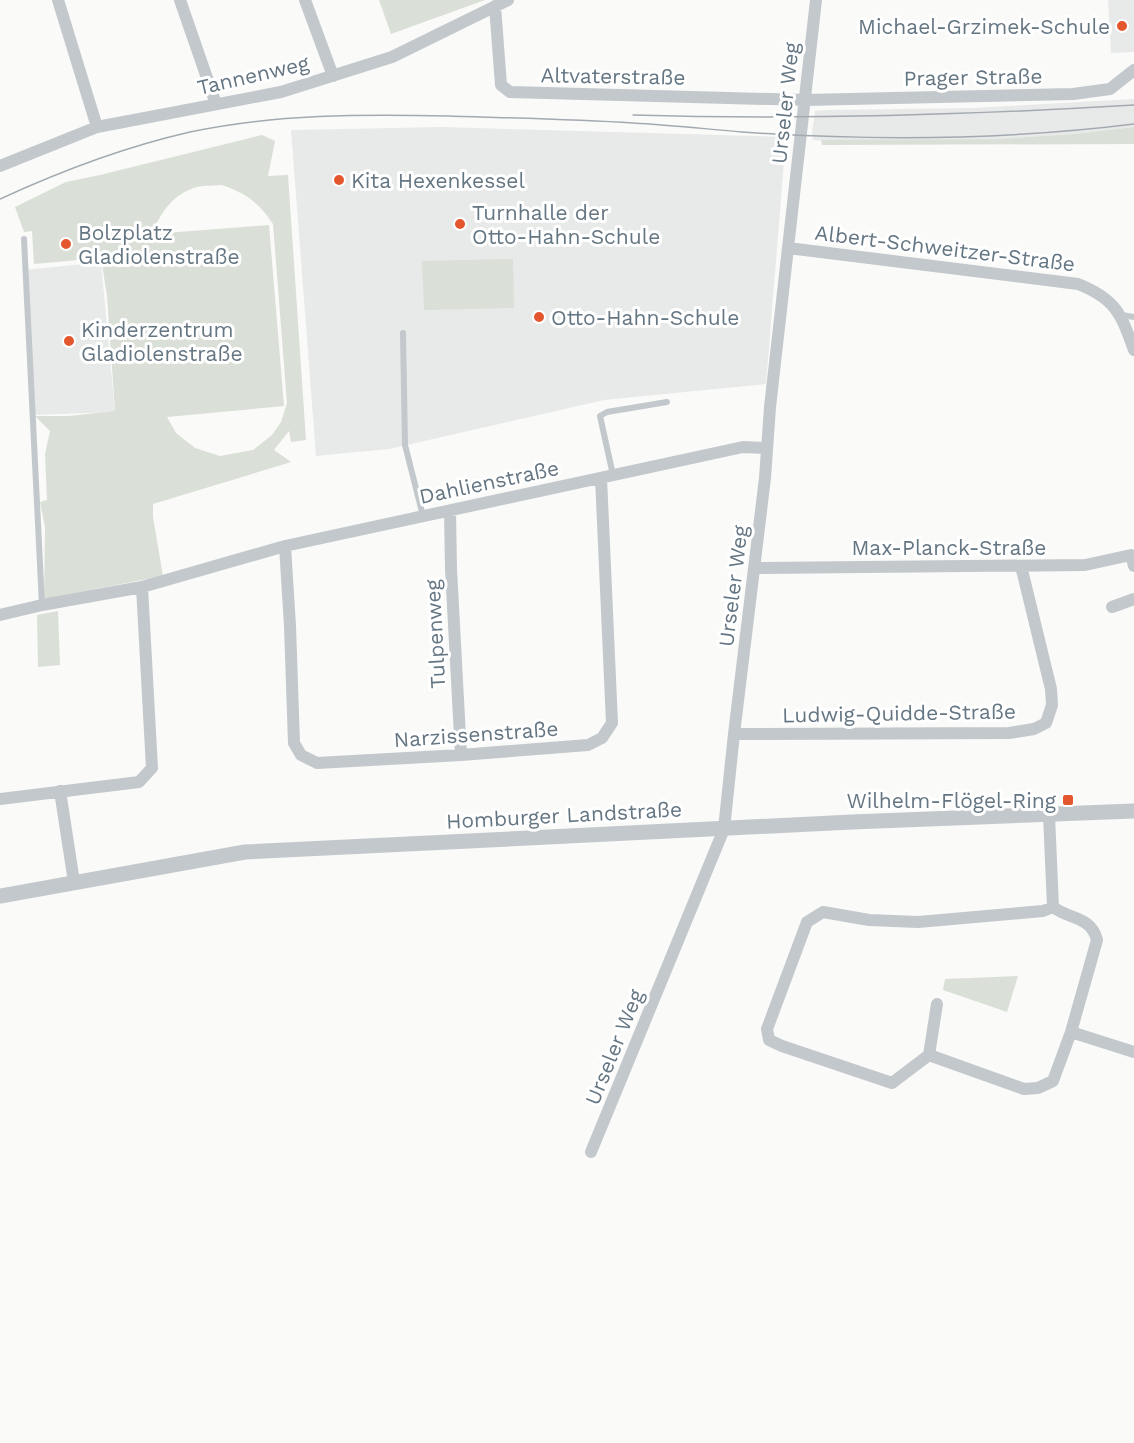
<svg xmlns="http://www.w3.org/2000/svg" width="1134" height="1443" viewBox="0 0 1134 1443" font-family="'Work Sans',sans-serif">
  <rect width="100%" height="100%" fill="#fafaf8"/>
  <!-- built -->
  <path fill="#e8e9e9" d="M1108 0H1134V52L1111 53Z
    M1134 99V127L1074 134 999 139 829 141 813 140 812 133 815 111 825 110 972 108Z
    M442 127 786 137 766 384 604 400 389 449 316 456 291 130Z
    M101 262 115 412 33 415 25 270Z"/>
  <!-- green -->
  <path fill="#dadfd7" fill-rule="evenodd" d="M379 0H485L391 34Z
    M1134 127V144L824 145H822L821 140 999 139 1074 134Z
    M262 135 275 141 268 176 288 175 306 440 291 442 289 431 274 450 291 462 153 504V517L163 576 44 599 45 527 40 502 47 500 45 454 50 431 35 416H69L115 411 107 296 101 258 34 264 32 231 24 232 15 207 66 182 100 175ZM222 185C247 194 258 202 273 224L287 403 281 422 272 435 253 450 220 456 195 448 176 433 167 417 284 406 269 225 152 234C160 213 174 193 197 187 205 185 214 186 222 185Z
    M513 259 514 308 424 310 422 261Z
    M58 611 60 665 38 667 37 615Z
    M1018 976 1007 1012 943 990 945 979Z"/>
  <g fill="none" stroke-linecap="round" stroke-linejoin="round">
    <!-- service -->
    <path stroke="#c3c8cc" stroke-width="6" d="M24 239 42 605
      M1122 315 1134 317
      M403 333 405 445 423 516
      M613 475 600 416 607 412 667 402"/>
    <!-- minor -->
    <path stroke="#c3c8cc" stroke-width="12" d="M58 0 97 127
      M180 0 216 104
      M305 0 333 76
      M495 6 501 85 510 92 805 100 1073 94 1110 89 1134 70
      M0 166 97 127 281 92 392 57 508 0
      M788 248 1078 284C1116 299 1121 314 1134 350
      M450 511 451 569 461 755
      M285 546 290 626 294 743 301 755 317 763 461 755 588 745 602 738 612 723 601 478
      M755 568 1085 565 1131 555 1134 566
      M1112 607 1134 599
      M0 615 42 605 142 587 285 546 743 447 766 448
      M734 734 1009 733 1034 729 1046 723 1052 705 1051 689 1021 566
      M60 791 74 882
      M0 799 139 782 152 768 142 587
      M1049 815 1053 907
      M1053 907C1070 920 1091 916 1097 940L1071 1032 1053 1081 1038 1088 1024 1089 929 1055 892 1083 782 1046 769 1040 767 1029 807 922 823 912 869 920 918 922 1043 911Z
      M1071 1032 1134 1052
      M929 1055 937 1004
      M591 1152 724 829 734 734 765 478 770 407 816 0"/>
    <!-- tertiary -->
    <path stroke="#c3c8cc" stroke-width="15" d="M0 896 245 852 852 822 1134 811"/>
    <!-- tram -->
    <path stroke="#a2aab0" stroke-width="1.5" d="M633 115C800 120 967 115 1134 105
      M0 199C61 171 124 147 190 132 275 114 362 114 449 116 510 118 572 119 633 123 670 125 706 129 742 132 872 141 1005 140 1134 124"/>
  </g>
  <!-- markers -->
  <g fill="#e4572e" stroke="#fff" stroke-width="2">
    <circle cx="1122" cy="26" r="6"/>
    <circle cx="339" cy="180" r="6"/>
    <circle cx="460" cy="224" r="6"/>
    <circle cx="66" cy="244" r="6"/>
    <circle cx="539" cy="317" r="6"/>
    <circle cx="69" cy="341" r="6"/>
    <rect x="1062" y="794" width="12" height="12" rx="3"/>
  </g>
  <g text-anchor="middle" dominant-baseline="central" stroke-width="6" stroke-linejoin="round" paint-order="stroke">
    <!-- poi labels -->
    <g font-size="21" fill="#657683" stroke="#fff" text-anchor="start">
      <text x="1110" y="26" text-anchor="end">Michael-Grzimek-Schule</text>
      <text x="351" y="180">Kita Hexenkessel</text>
      <text x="472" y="212">Turnhalle der<tspan x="472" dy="24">Otto-Hahn-Schule</tspan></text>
      <text x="78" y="232">Bolzplatz<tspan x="78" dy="24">Gladiolenstraße</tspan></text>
      <text x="551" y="317">Otto-Hahn-Schule</text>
      <text x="81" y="329">Kinderzentrum<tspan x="81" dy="24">Gladiolenstraße</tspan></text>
      <text x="1056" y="800" text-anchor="end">Wilhelm-Flögel-Ring</text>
    </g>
    <!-- street labels -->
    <g font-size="21" fill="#657683" stroke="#fff">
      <text transform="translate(253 75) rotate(-13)">Tannenweg</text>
      <text transform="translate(613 76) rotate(1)">Altvaterstraße</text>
      <text transform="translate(973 77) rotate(-1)">Prager Straße</text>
      <text transform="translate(785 103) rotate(-84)">Urseler Weg</text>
      <text transform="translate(945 248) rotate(7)">Albert-Schweitzer-Straße</text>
      <text transform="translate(489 482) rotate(-12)">Dahlienstraße</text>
      <text x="949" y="547">Max-Planck-Straße</text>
      <text transform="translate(733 586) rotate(-83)">Urseler Weg</text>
      <text transform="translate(435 634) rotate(-93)">Tulpenweg</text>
      <text transform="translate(899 713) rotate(-1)">Ludwig-Quidde-Straße</text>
      <text transform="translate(476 734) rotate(-4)">Narzissenstraße</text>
      <text transform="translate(564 815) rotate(-3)">Homburger Landstraße</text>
      <text transform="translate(614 1047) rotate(-68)">Urseler Weg</text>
    </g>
  </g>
</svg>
